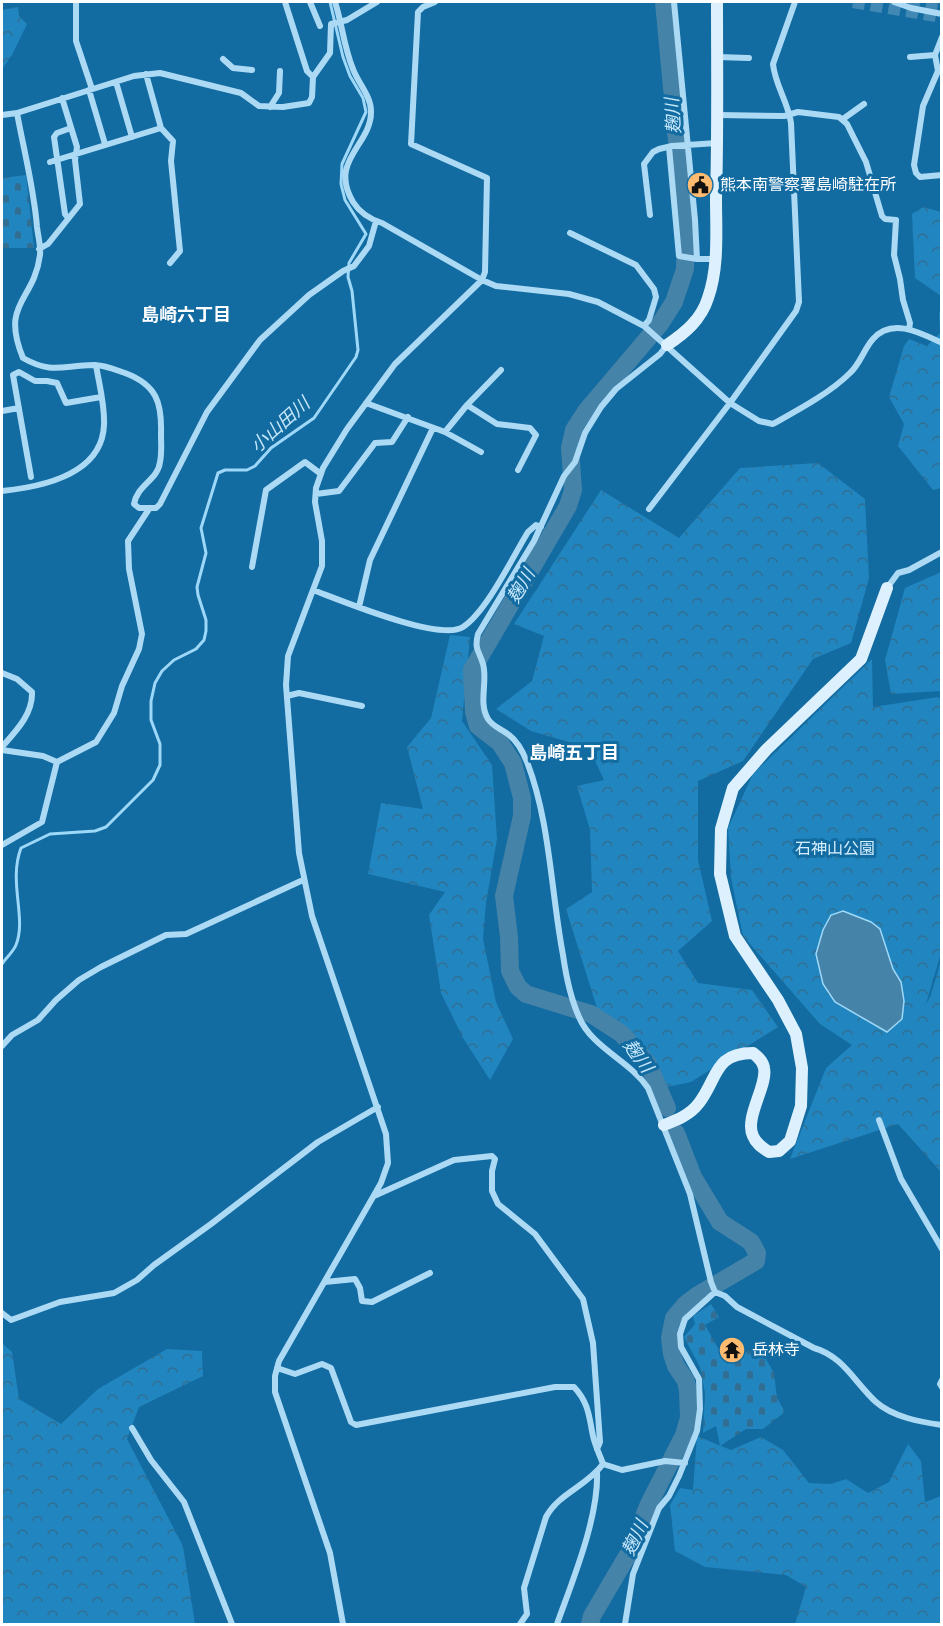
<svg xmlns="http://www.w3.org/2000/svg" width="943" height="1626" viewBox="0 0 943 1626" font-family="'Nunito Sans','Noto Sans JP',sans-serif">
  <defs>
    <pattern id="forest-crowns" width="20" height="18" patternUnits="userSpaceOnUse" patternTransform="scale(1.5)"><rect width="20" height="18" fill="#2185bf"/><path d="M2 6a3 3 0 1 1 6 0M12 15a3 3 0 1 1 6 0" fill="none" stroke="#326e91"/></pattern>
    <pattern id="cemetery-stones" width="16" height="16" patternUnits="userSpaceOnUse" patternTransform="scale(1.5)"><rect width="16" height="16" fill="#2185bf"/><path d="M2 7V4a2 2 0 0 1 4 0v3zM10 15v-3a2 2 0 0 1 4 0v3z" fill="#326e91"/></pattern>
  </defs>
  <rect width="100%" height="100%" fill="#126ba1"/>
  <!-- forest -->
  <path fill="url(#forest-crowns)" d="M18 7 19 16 27 24 12 55 2 69V10Z
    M923 207 941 212V296L915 278 912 214Z
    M941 304V488L933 490 898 446 904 424 889 397 904 346 909 339 927 346 940 333 939 315Z
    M818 463 865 499 869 578 851 643 813 659 743 761 698 781V860L712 921 678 951 698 983 752 990 778 1027 691 1082 662 1088 602 1024 566 909 592 892 590 830 577 786 604 780 589 748 531 731 496 709 532 681 544 636 514 624 601 490 679 538 740 468Z
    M941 572V691L891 694 885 660 905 588Z
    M450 635 470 637 462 721 492 765 497 839 486 903 483 939 496 1002 513 1039 490 1080 463 1038 441 993 429 915 445 892 368 874 381 803 423 809 407 747 431 718Z
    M872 659 873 707 938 697 941 700V953L926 1004 930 997 941 961V1172L898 1124 790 1159 826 1068 852 1045 820 1024 743 936 731 878 728 828 753 774Z
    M2 1343 12 1352 19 1399 61 1424 98 1389 167 1349 202 1351 203 1376 139 1407 127 1439 183 1546 195 1624H2Z
    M697 1436 731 1450 761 1437 783 1450 809 1483 831 1484 846 1479 868 1493 889 1482 908 1444 921 1461 925 1502 941 1496V1624H795L806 1587 786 1575 705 1567 675 1551 670 1505 680 1488 693 1490Z"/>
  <!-- cemetery -->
  <path fill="url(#cemetery-stones)" d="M26 175 34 248H2V178Z
    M711 1304 719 1317 705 1325 727 1364 758 1345 774 1373 777 1398 785 1412 763 1429H746L720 1446 716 1426 703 1433 705 1393 700 1367 684 1337 695 1324 693 1316Z"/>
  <!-- water -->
  <path fill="#4683a8" stroke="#9ed8f8" stroke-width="1.5" d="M843 911 871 922 880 929 893 969 901 982 904 1001 902 1019 887 1032 835 1002 823 984 816 954 823 930 831 915Z"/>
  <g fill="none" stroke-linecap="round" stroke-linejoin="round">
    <!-- stream -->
    <path stroke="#9ed8f8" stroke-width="3" d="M2 964C6 958 13 952 16 945 27 918 8 882 21 848L50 834 95 831 106 827 153 780 160 765V744L151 720V701L155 683 162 671 174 660 196 649 204 640 206 631V620L198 595 197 587 206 553 201 528 218 473 225 470H247L255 466 271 448 314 418 356 357 358 350 352 291 348 277 349 263 366 234 345 200 341 184 342 164 366 112 363 98 350 76 343 57 330 2"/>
    <!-- river -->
    <path stroke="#4683a8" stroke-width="18" d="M664 2 686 238 685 269 674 302 660 324 587 410 574 430 570 448 573 490 568 506 472 670 474 712 478 726 500 743 513 763 522 798V816L504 896 509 937 510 971 518 987 526 994 591 1014 622 1034 648 1064 667 1108
      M590 1624 592 1616 629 1553 649 1504 684 1435 689 1418 688 1391 686 1381 676 1366 672 1354 670 1338 674 1318 685 1305 698 1295 756 1261 757 1253 751 1242 720 1222 693 1177 676 1133"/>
    <!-- secondary-tunnel -->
    <path stroke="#4189b4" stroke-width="12" stroke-dasharray="12 6" stroke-linecap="butt" d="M853 2 942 17
      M908 2 942 7"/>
    <!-- street -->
    <path stroke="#acdaf5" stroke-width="6" d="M76 2V41L92 89
      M285 2 307 71 313 77
      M310 2 320 26
      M335 2C342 23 344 48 353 69 358 83 371 96 371 111 372 145 328 160 353 202 360 213 369 219 382 223L482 280 496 286 569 294 598 302 644 326 730 403 759 421 773 424C798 410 830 393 850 373 860 364 864 349 873 339 892 317 921 333 942 343
      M674 2 695 220 697 259H715
      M894 2 911 8 942 14
      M942 37 935 55 938 71 923 106 914 165 916 173 920 177 942 175
      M717 57 749 58
      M910 57 935 55
      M223 59 233 68 252 70
      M146 74 161 128 173 141 171 161 180 251 170 263
      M116 82 132 137
      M89 90 105 144
      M270 107 279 93 280 71
      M17 113C24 151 34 189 37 227 38 236 41 246 40 255 34 302 0 302 23 358 53 375 63 365 94 365 105 365 116 370 125 373 157 385 162 403 161 434 161 444 162 453 160 462 158 480 137 485 134 504L139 508H156L160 504 207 412 260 340 309 295 343 271 354 266 369 246 376 221
      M2 115 17 113 134 76 160 73 241 93 259 106 283 107 309 103 312 97 313 77 330 53 331 24 347 20 377 2
      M718 115 784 116 798 112 839 117 847 124 866 162 882 216 885 219 896 220 894 255 900 279 903 300 910 323 909 329
      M843 119 864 104
      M669 147 679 256 697 259
      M50 162 161 128
      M650 215 644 164 653 152 659 149 672 146 717 143
      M68 218 65 214 54 137 57 133 71 128
      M570 233 636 265 654 289 656 297 649 320 644 326
      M39 249 48 244 80 204 75 160 77 147 62 98
      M667 345 660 354 616 389 601 407 585 433 575 462 564 476 534 541 478 634C474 650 479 650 483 664 488 681 478 703 488 719 493 727 502 729 509 735 517 741 523 752 527 762 550 821 551 892 563 955 566 976 570 997 579 1017 592 1048 629 1060 648 1088L690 1194 711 1282 715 1292 725 1296 737 1307 814 1348C843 1356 855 1383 876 1402 893 1417 920 1422 942 1425
      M366 403 445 432 481 452
      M467 405 497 424 530 428 536 435 518 470
      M2 411 19 408
      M445 432 467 405 501 370
      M31 477 13 375 19 372 35 381H47L57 383 66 403 101 397
      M2 491C41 487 102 475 104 425 105 405 99 384 96 365
      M316 494 339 491 375 443 392 442 408 417
      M649 509 730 403 796 311 799 302 791 123C788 102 775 85 773 64L795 2
      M252 567 266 490 305 462 321 474
      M887 588 898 573 909 570 942 552
      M313 590C340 600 440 642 463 627 487 611 512 558 528 532L536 525 541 527
      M359 607 370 560 433 428
      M2 673 17 679 32 692C33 714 16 731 2 747
      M287 696 299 693 362 706
      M2 750 43 756 57 762 96 742 114 713 122 686 139 649 142 634 129 569 128 541 149 509
      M2 845 42 822 57 762
      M2 1046 12 1035 38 1020 56 1000 79 980 101 967 166 935 186 934 303 880
      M879 1120 901 1179 942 1249
      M374 1196 454 1160 492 1156 495 1159 492 1171V1191L498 1204 535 1234 583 1299 593 1343 600 1442 597 1449
      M325 1282 355 1279 360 1288 362 1301 372 1302 430 1273
      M2 1313 11 1320 60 1302 114 1293 137 1280 154 1265 211 1224 318 1142 378 1107
      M277 1368 295 1374 322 1364 331 1368 351 1422 356 1425 555 1387H574C589 1403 589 1417 593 1436 595 1446 600 1455 603 1464
      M942 1380 940 1384 942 1387
      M132 1428 151 1460 184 1502 232 1624
      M603 1464 622 1470 665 1461 685 1463
      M343 1624 330 1553 275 1392V1376L279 1361 381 1183 388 1163 386 1134 312 916 299 853 286 685 288 656 322 566V541L315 502 316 488 323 468 347 429 395 364 482 280 485 272 487 178 411 144 418 12 423 7 435 2
      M520 1624 527 1614 524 1588 546 1517C559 1493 587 1486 603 1464
      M557 1624C572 1582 599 1517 597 1472
      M625 1624 633 1574 659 1508 669 1496 679 1476 697 1431 700 1409 699 1379 681 1347 680 1334 685 1319 715 1292"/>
    <!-- secondary -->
    <path stroke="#dcf1fd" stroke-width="12" d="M667 345C685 333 701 320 708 298 719 267 716 231 716 198 718 133 717 67 717 2
      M664 1125C677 1120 690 1115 699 1103 718 1078 714 1053 753 1053 758 1057 763 1061 764 1068 768 1085 744 1118 753 1136 756 1144 763 1148 769 1152L779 1151 790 1141 801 1106 802 1068 796 1034 778 1000 735 936 720 874 721 829 733 788 766 750 861 659 887 588"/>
  </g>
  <!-- icons -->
  <defs>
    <symbol id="civic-disc" viewBox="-11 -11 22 22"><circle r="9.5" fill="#ffbb70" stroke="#126ba1"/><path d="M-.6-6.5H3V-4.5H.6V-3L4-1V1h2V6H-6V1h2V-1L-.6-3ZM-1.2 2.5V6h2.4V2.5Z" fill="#111"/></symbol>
    <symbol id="temple-disc" viewBox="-11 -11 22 22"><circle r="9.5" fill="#ffbb70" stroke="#126ba1"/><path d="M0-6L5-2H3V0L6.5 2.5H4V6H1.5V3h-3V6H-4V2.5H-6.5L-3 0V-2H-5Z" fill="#111"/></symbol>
  </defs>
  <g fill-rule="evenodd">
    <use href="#civic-disc" x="685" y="170" width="30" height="30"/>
    <use href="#temple-disc" x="717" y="1335" width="30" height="30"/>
  </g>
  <g text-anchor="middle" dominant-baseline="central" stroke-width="6" stroke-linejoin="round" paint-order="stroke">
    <!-- poi labels -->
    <g font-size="16" fill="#fff" stroke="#126ba1" text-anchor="start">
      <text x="720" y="185">熊本南警察署島崎駐在所</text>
      <text x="752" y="1350">岳林寺</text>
    </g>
    <!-- park labels -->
    <g font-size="16" fill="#d5effe" stroke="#126ba1">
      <text x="835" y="849">石神山公園</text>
    </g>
    <!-- water labels -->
    <g font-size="18" font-style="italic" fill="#c7e9fc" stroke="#126ba1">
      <text transform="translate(673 116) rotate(-94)">麹川</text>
      <text transform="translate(280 425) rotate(-42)">小山田川</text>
      <text transform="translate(521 586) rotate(-60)">麹川</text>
      <text transform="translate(638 1056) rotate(54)">麹川</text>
      <text transform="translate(635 1538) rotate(-65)">麹川</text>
    </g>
    <!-- neighbourhood labels -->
    <g font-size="18" font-weight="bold" fill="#fff" stroke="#126ba1">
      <text x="186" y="315">島崎六丁目</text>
      <text x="574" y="753">島崎五丁目</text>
    </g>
  </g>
  <!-- border -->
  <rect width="943" height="1626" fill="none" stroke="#ffffff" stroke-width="6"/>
</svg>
